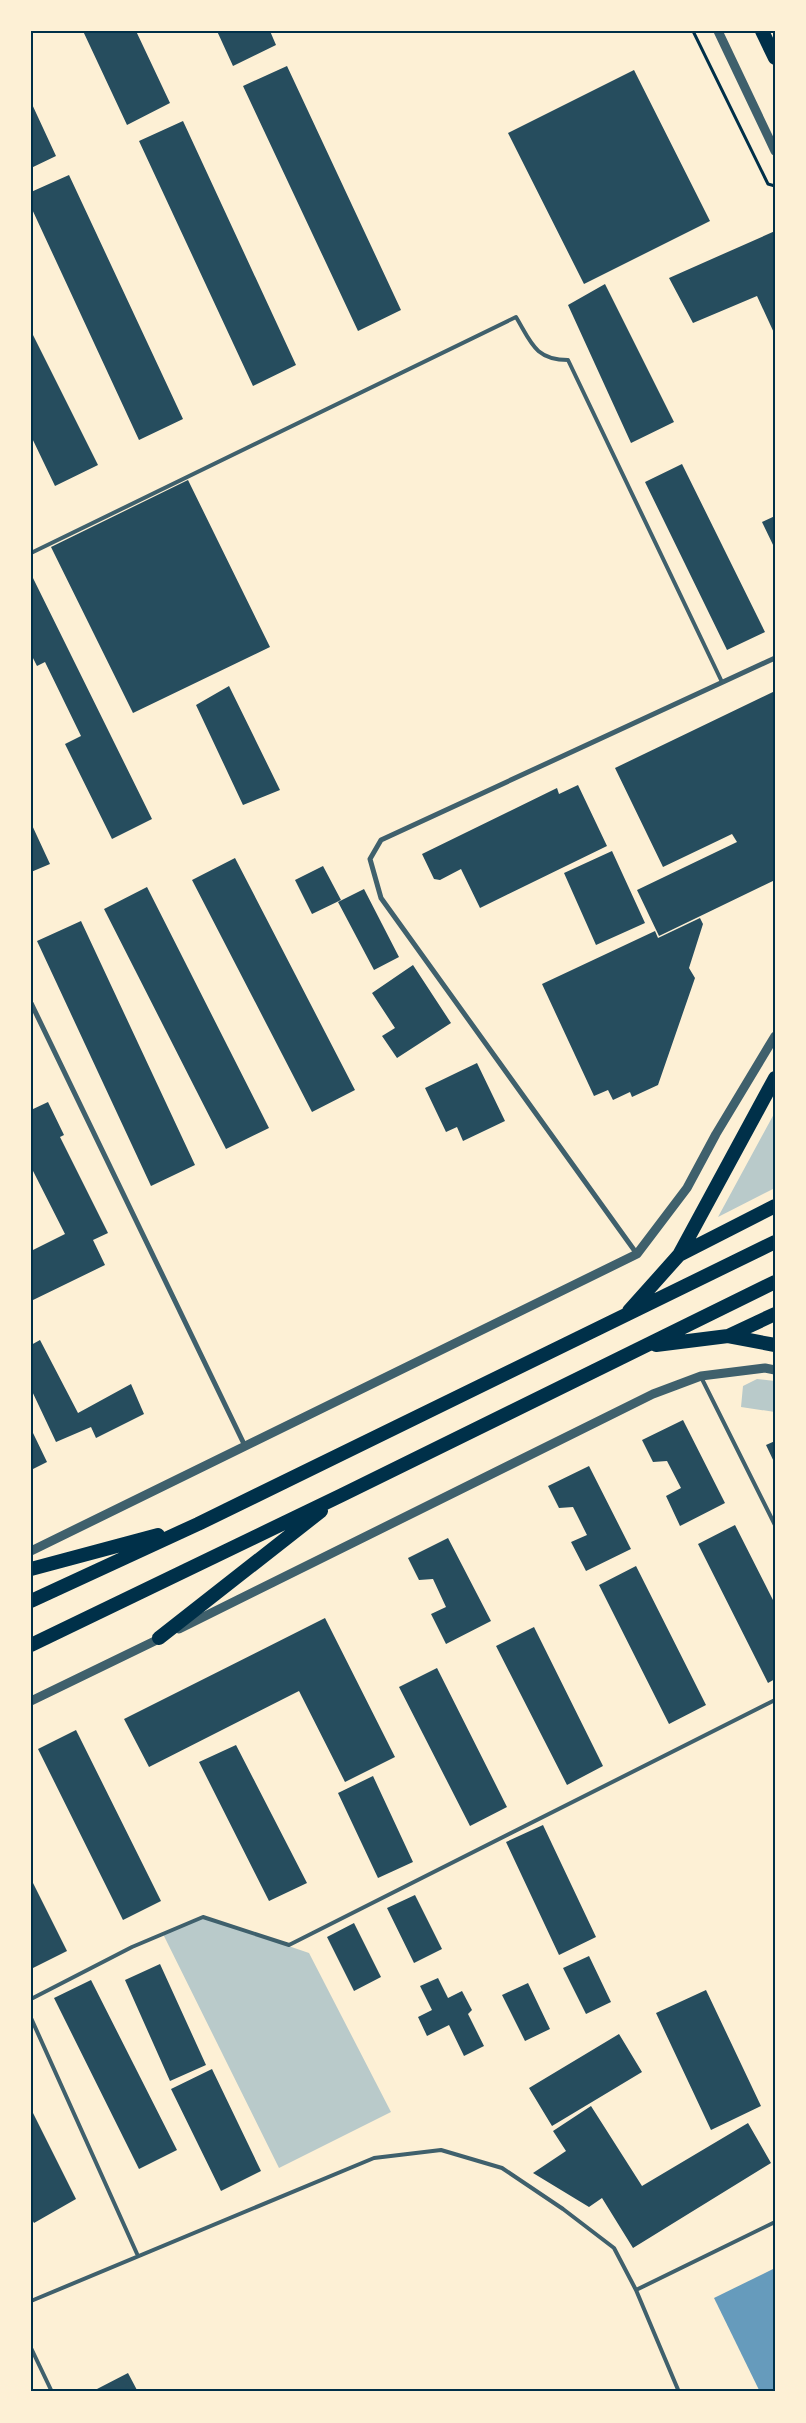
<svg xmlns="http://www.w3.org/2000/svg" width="806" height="2423" viewBox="0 0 806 2423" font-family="'Fira Sans Condensed',sans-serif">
  <rect width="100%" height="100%" fill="#fdf0d5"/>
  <!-- green -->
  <path fill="#b9caca" d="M775 1112V1188L718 1217Z
    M757 1379 775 1381V1412L741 1407 743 1386Z
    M203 1917 309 1953 391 2112 279 2168 163 1934Z"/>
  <!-- water -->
  <path fill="#669bbc" d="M775 2268V2392H760L714 2298Z"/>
  <!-- building -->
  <path fill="#264d5e" d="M83 31H136L170 103 127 125Z
    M217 31H270L276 45 233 66Z
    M287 66 401 310 358 331 243 86Z
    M634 70 710 221 584 284 508 133Z
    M31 102 56 156 31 168Z
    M183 121 296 365 253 386 139 141Z
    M69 175 183 419 139 440 31 207V192Z
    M775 231V335L757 296 693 323 669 278Z
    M605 284 674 422 631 443 568 305Z
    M31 331 98 465 55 486 31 436Z
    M682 464 765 632 727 650 645 482Z
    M188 480 270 647 133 713 51 547Z
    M775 516V549L762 522Z
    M31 574 152 819 112 839 65 744 81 736 45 662 37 666 31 654Z
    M229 686 280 790 243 805 196 705Z
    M775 691V880L659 936 637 890 737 842 732 834 663 867 615 768Z
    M578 785 607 846 480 908 461 869 440 880 434 879 422 854 557 788 559 794Z
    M31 823 50 864 31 872Z
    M612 851 645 923 596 945 564 873Z
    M235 858 355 1090 312 1112 192 880Z
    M323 866 341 900 312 914 295 880Z
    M147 887 269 1128 226 1149 104 909Z
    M364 889 399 957 374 970 338 902Z
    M700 918 703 924 689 968 695 978 658 1085 632 1097 630 1092 613 1100 608 1090 594 1096 542 984 655 931 658 938Z
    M81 921 195 1165 151 1186 37 941Z
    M413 965 451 1023 397 1058 382 1036 395 1028 372 993Z
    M477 1063 505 1121 463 1141 457 1127 446 1132 425 1088Z
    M48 1102 64 1135 60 1137 108 1233 93 1240 105 1265 31 1301V1251L65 1234 31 1167V1110Z
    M40 1340 78 1413 131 1384 144 1414 96 1438 91 1427 56 1442 31 1389V1345Z
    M683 1420 725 1503 680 1526 666 1496 681 1488 667 1461 653 1462 642 1440Z
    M33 1433 47 1462 31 1470V1434Z
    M775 1441V1464L766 1445Z
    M589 1466 631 1549 586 1571 571 1542 587 1535 573 1507 559 1508 548 1486Z
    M735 1525 775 1604V1679L768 1683 698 1544Z
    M448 1538 491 1621 446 1644 431 1614 446 1607 433 1579 419 1580 408 1558Z
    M636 1566 706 1705 669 1724 599 1585Z
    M325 1618 395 1757 345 1782 299 1691 149 1767 124 1719Z
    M534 1627 603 1766 567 1785 496 1646Z
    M437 1668 507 1807 470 1826 399 1687Z
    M76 1730 161 1901 123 1920 38 1749Z
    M236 1745 307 1883 269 1901 199 1762Z
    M373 1776 413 1862 378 1878 338 1793Z
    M543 1825 596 1937 559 1955 506 1842Z
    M31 1879 67 1951 31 1969Z
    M415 1895 442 1949 414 1963 387 1908Z
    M354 1923 381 1977 354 1991 327 1937Z
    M589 1956 611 2002 586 2014 563 1968Z
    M160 1964 206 2065 170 2081 125 1980Z
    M438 1978 448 1998 462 1991 472 2010 468 2014 484 2046 464 2056 449 2025 427 2036 418 2017 432 2010 420 1986Z
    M91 1980 177 2150 139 2169 54 1998Z
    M528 1983 550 2029 525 2041 502 1995Z
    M706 1990 761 2106 711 2130 656 2013Z
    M619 2034 642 2072 552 2126 529 2088Z
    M212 2069 261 2171 221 2191 171 2089Z
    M591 2106 642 2186 748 2123 771 2163 633 2248 602 2198 589 2207 533 2173 566 2151 553 2131Z
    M31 2109 76 2199 34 2223 31 2218Z
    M128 2373 138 2392H98L97 2389Z"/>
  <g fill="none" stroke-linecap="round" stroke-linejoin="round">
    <!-- path -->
    <path stroke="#003049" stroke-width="3" d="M693 31 768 184 775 186"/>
    <!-- service -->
    <path stroke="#3f606c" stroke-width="4" d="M31 553 516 317C531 342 535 360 568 360L722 682
      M701 1377 775 1525
      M31 1999 132 1947 203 1917 289 1945 775 1700
      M31 2018 138 2256
      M636 2290 775 2222
      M31 2301 374 2158 441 2150 502 2168 563 2209 614 2248 636 2290 679 2392
      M31 2348 52 2392"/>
    <!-- minor -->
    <path stroke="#3f606c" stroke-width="5" d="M31 1003 245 1446
      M637 1254 381 898 370 859 381 840 775 658"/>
    <!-- tertiary -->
    <path stroke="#3f606c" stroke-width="9" d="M718 31 775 151
      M31 1551 637 1254 687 1188 716 1134 775 1036
      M179 1629 653 1394 701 1376 765 1368 775 1370
      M31 1701 163 1637"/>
    <!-- trunk -->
    <path stroke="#003049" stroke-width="14" d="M762 31 775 58
      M679 1255 775 1206
      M629 1311 679 1255 775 1078
      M728 1336 775 1314
      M656 1345 728 1336 775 1345
      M31 1569 158 1535
      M31 1601 198 1524 775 1242
      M159 1638 321 1511
      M31 1645 342 1495 775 1282"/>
  </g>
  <!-- border -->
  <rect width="806" height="2423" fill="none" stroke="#fdf0d5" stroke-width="65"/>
  <rect x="32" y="32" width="742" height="2358" fill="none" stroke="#003049" stroke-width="2"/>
</svg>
